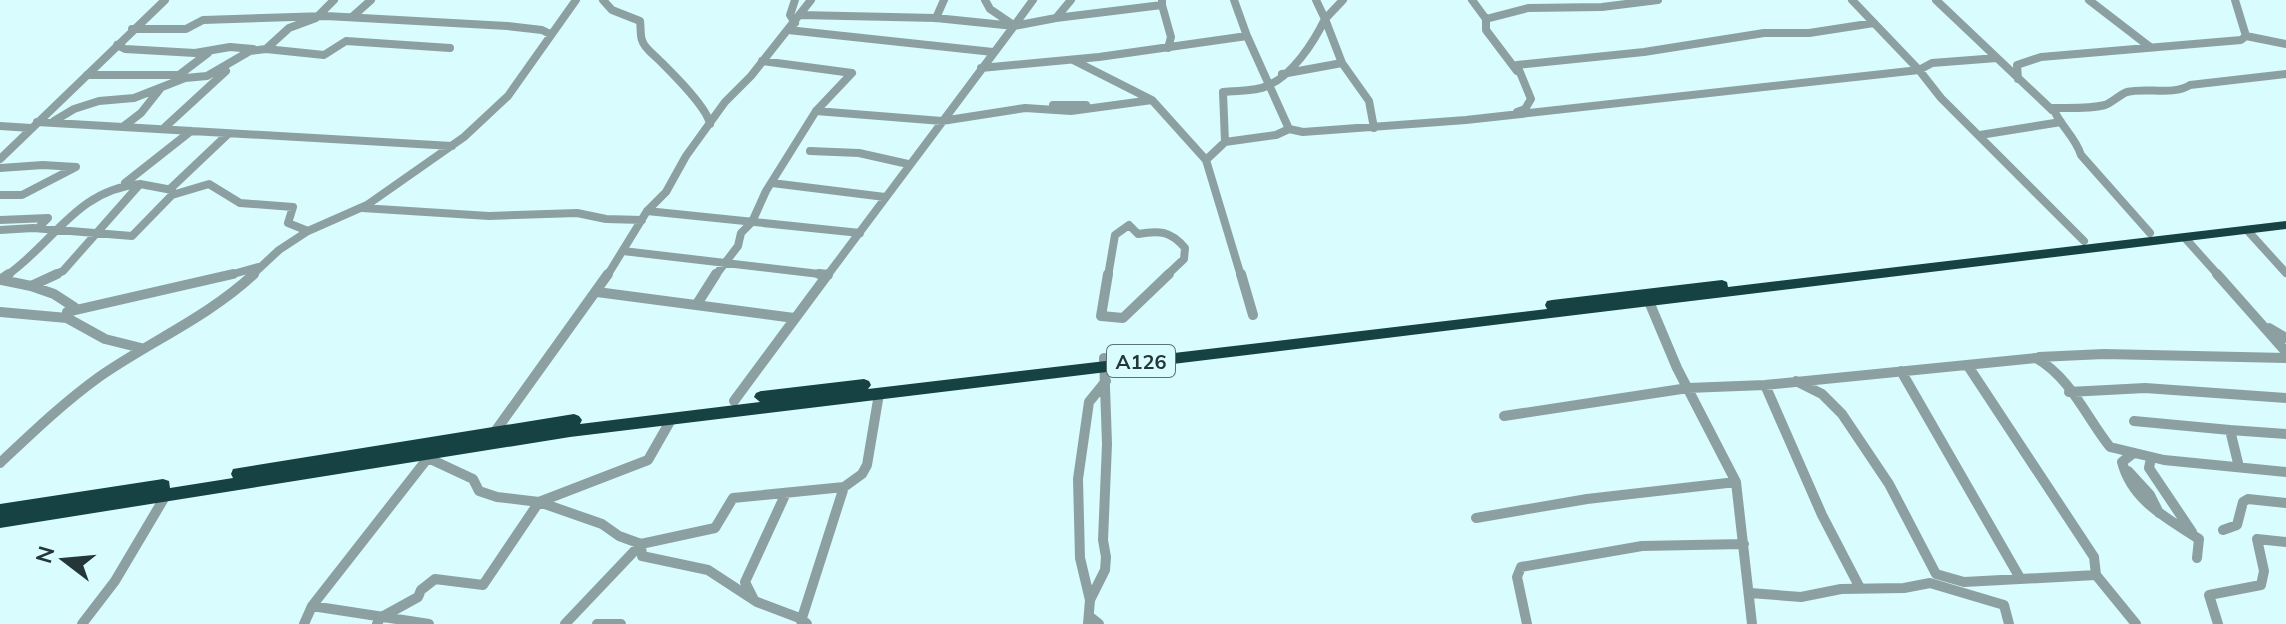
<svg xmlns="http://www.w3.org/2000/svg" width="2286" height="624" viewBox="0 0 2286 624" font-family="Mulish,sans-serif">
  <rect width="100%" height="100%" fill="#d9fdff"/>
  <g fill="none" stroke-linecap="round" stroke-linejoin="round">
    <!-- minor-far1 -->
    <path stroke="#8da0a1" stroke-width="8" d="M603 0 612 10 640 21C641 27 640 35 642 40 644 48 653 54 659 60 672 73 707 107 710 124
      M795 0 790 15 795 23
      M985 0 990 9 1012 24
      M1033 0 1014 26 1056 18 1071 0
      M1472 0 1486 19
      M1852 0 1919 70 1932 63 1997 58
      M1936 0 2052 110
      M2089 0 2150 47
      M1162 5 1171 37 1168 48
      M800 15 936 18 1014 26
      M352 17 371 0
      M936 18 944 0
      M1056 18 1162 5V0
      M132 29H186L203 20 326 16 507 26 542 30 550 34
      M788 30 993 52
      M2246 36 2286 44
      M117 45 125 49 195 53 230 47 253 49
      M266 49 324 55 346 41 450 48
      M1342 63 1369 101 1374 128
      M981 68 1099 57 1247 36 1234 0
      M1517 71 1486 30V19L1528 8 1602 7 1658 0
      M1282 74 1342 63 1325 19 1343 0
      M87 75H179L208 53
      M2018 79 2017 65 2041 57 2241 40 2246 36 2235 0
      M1152 100 1206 160
      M1053 105H1086
      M816 111 942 121 1025 108 1071 111 1152 100 1073 60
      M1517 112 1525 109 1531 99 1517 65 1644 52 1764 33H1809L1874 23
      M54 121 74 109 99 101 134 98 185 78 207 76 250 51 266 49 289 28 316 18 334 0
      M37 122 452 146
      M0 126 31 128
      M124 126 141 113 160 89
      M164 128 226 71
      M1289 129 1303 132 1466 120 1919 70 1941 98 2084 241
      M1980 135 2061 122
      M1225 142 1223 92C1237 90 1254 92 1267 86 1292 76 1314 42 1325 19L1316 0
      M810 151 859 153 908 164
      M0 159 165 0
      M0 168 43 165 76 167 22 195H0
      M125 183 191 131
      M772 183 885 197
      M140 184 172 190
      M170 189 228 134
      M362 208 489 216 577 213 606 219 642 220
      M647 211 860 233
      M0 220 48 218 40 226
      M0 230 33 228 132 236 172 195 209 184 240 203 293 207 288 223 308 231
      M2247 230 2286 273
      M2150 233 2081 155C2075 136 2060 126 2053 108 2070 108 2089 109 2105 105 2113 102 2119 95 2127 92 2147 87 2173 96 2190 85L2286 74
      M2185 238 2219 276
      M623 251 828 275
      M6 276C54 243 76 190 140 184L63 271 52 276
      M226 276 258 267
      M251 276 279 250 308 231 367 205 464 137 508 96 576 0
      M607 276 647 211 666 192 686 156 725 102 751 76 811 0
      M715 276 738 246 741 233 752 222 766 191 816 111 852 73 762 61
      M827 276 1014 26
      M1108 276 1115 235 1129 225 1138 234C1159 230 1171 231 1185 248L1184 259 1166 276
      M1241 276 1206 160 1225 142 1276 135 1289 129 1247 36"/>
    <!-- minor -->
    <path stroke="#8da0a1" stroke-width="10" d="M819 274 828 275
      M1108 274 1101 316 1123 318 1169 274
      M1241 274 1253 315
      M2217 274 2286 352
      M0 280 9 274
      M2 280 31 286 57 274
      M31 286 54 294 74 307 68 312
      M597 292 794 318
      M697 304 716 274
      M1650 304 1677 368 1736 482 1752 624
      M0 312 67 318 105 339 141 348
      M67 312 233 274
      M2269 328 2286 338
      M2039 357 2104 354 2286 358
      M1968 366 2094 557 2096 575
      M1901 371 2020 578
      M1796 381 1822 394 1842 414 1889 484 1936 574 1964 582 2096 575 2136 624
      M1765 385 1822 515 1860 588
      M2069 392 2145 388 2286 398
      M734 401 828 274
      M1504 416 1688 388 1765 385 2036 358C2071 378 2086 417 2110 447L2164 460 2286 472
      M2134 421 2230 430
      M494 433 608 274
      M2131 455 2122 462C2132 501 2167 518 2199 539L2197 558
      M428 458 473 479 479 491 497 497 539 502 602 524 619 536 641 544
      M2151 458 2149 468 2192 532
      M0 463C32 433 63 403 99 377 149 342 208 317 254 274
      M2239 467 2230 430 2286 434
      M2128 471 2150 495 2159 513
      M1476 518 1587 499 1736 482
      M2223 530 2237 525 2243 502 2248 499 2286 503
      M641 544 642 556 708 570 757 602 802 619 807 624
      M1750 593 1801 597 1841 589 1904 588 1930 583 2004 605 2009 624
      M754 600 745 582 786 493
      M1090 600 1080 558 1078 479 1089 402 1106 381
      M312 606 429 624
      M1089 616 1099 624
      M801 621 844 487
      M82 624 115 581 166 495
      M304 624 312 606 431 454
      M377 624 380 618 418 597 421 590 435 579 483 585 539 502 648 460 672 418
      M565 624 641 544 715 528 733 498 844 487 862 474 867 465 879 394
      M597 624H621
      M1088 624 1090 600 1105 570 1106 557 1103 540 1107 444 1104 358
      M1527 624 1517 577 1521 567 1642 546 1744 544
      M2218 624 2209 595 2261 585 2264 571 2257 539 2286 542"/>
    <!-- highway -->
    <path fill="#174244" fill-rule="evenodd" d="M2286 221V229L570 437 0 528V504L163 479 169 481 170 488 233 478 231 474 233 469 239 468 574 414 579 416 582 420 580 424 760 402 754 397 756 393 761 391 864 379 869 381 871 385 868 389 1547 309 1545 305 1547 301 1552 300 1722 280 1727 282 1728 287Z"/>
  </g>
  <g text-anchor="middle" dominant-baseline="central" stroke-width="6" stroke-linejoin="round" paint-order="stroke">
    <!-- shield labels -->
    <rect fill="#d9fdff" stroke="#5a7273" stroke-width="2" x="1107" y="345" width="68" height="32" rx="6"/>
    <g font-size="20" font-weight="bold" fill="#243637">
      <text x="1141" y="361">A126</text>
    </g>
  </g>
  <!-- north arrow -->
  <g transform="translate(64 560) rotate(286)" stroke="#d9fdff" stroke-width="6" paint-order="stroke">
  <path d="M0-6L14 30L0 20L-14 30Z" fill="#243637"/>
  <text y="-12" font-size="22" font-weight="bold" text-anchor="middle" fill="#243637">N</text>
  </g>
</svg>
